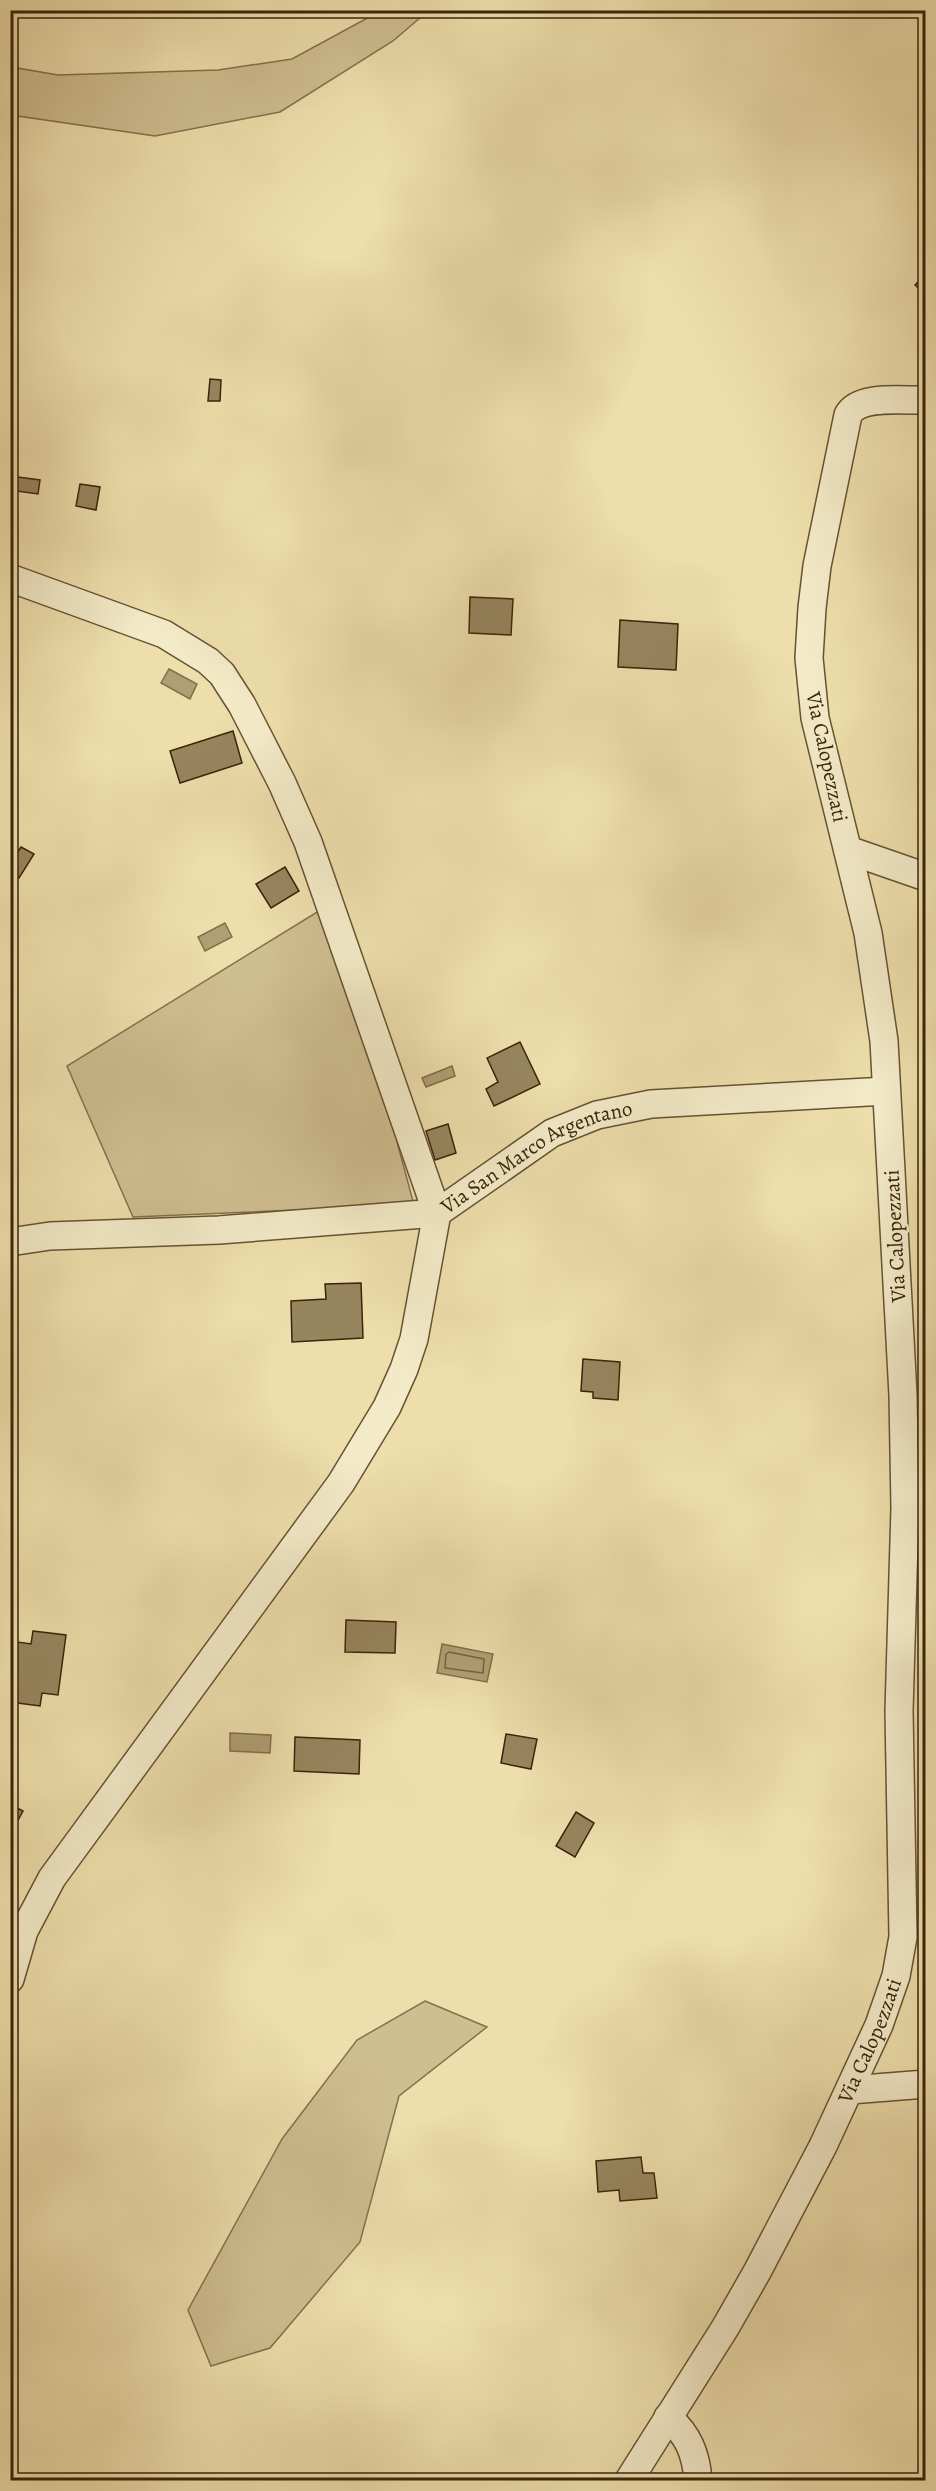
<svg xmlns="http://www.w3.org/2000/svg" width="936" height="2491" viewBox="0 0 936 2491" font-family="Alegreya,serif">
  <rect width="100%" height="100%" fill="#eddeab"/>
  <filter id="stains"><feTurbulence type="fractalNoise" baseFrequency=".00333" numOctaves="4"/><feColorMatrix values="0 0 0 0 .2 0 0 0 0 .09 0 0 0 0 .02 0 0 0 .5 -.17"/></filter>
  <radialGradient id="worn" r=".72"><stop offset=".6" stop-color="#630" stop-opacity="0"/><stop offset="1" stop-color="#630" stop-opacity=".3"/></radialGradient>
  <!-- green -->
  <path fill="#cfbe90" stroke="#84714d" stroke-width="1.5" d="M382 10 428 11 393 41 280 112 155 136 11 115V67L58 75 218 70 292 59Z
    M327 906 383 1090 414 1205 133 1217 67 1066Z
    M425 2001 487 2027 399 2096 360 2242 270 2348 211 2366 188 2310 282 2139 357 2040Z"/>
  <!-- water -->
  <path fill="#b09f74" stroke="#816e4a" stroke-width="1.5" d="M169 669 197 684 190 699 161 683Z
    M225 923 232 937 205 951 198 937Z
    M452 1066 455 1076 426 1087 422 1078Z
    M442 1644 493 1654 487 1682 437 1673Z
    M230 1733 271 1735 270 1753 230 1751Z"/>
  <g fill="none" stroke-linecap="round" stroke-linejoin="round">
    <!-- shore -->
    <path stroke="#75623f" stroke-width="1.5" d="M449 1652 484 1659 483 1673 445 1668 446 1654Z"/>
  </g>
  <!-- building -->
  <path fill="#97855e" stroke="#3a240a" stroke-width="1.5" d="M926 274V295L915 285Z
    M210 379 221 380 220 401H208Z
    M10 476 40 480 38 494 10 490Z
    M80 484 100 487 96 510 76 506Z
    M470 597 513 599 511 635 469 633Z
    M620 620 678 624 676 670 618 667Z
    M233 731 242 763 180 783 170 751Z
    M21 847 34 854 19 878 10 873V864Z
    M285 867 299 891 271 908 256 884Z
    M520 1042 540 1084 494 1106 486 1089 498 1082 487 1058Z
    M448 1124 456 1153 435 1160 426 1131Z
    M361 1283 363 1338 292 1342 291 1301 326 1299 325 1284Z
    M583 1359 620 1362 618 1400 593 1398V1392L581 1391Z
    M346 1620 396 1622 395 1653 345 1652Z
    M33 1631 66 1635 58 1695 42 1693 40 1706 10 1702 11 1641 31 1644Z
    M506 1734 537 1739 531 1769 501 1763Z
    M295 1737 360 1740 359 1774 294 1771Z
    M10 1804 23 1811 10 1835Z
    M576 1812 594 1823 575 1857 556 1846Z
    M641 2157 643 2173H654L657 2198 620 2201 619 2190 598 2192 596 2161Z"/>
  <g fill="none" stroke-linecap="round" stroke-linejoin="round">
    <defs>
      <g id="minor">
        <path d="M10 578 164 634 208 661 222 674 242 705 282 783 308 842 437 1213 414 1339 404 1369 387 1407 341 1483 52 1878 24 1931 10 1979"/>
        <path d="M848 850 926 877"/>
        <path id="s1" d="M10 1242 50 1236 219 1230 437 1213 552 1133 597 1115 651 1104 886 1091"/>
        <path d="M850 2090 926 2084"/>
        <path d="M668 2417C688 2435 696 2453 698 2480"/>
        <path id="s2" d="M629 2480 725 2328 757 2272 823 2146 879 2025 896 1976 903 1937 899 1711 905 1508 903 1395 884 1041 868 933 815 718 809 658 812 608 817 566 848 415C859 394 905 401 926 400"/>
      </g>
    </defs>
    <!-- minor casing -->
    <use href="#minor" stroke="#675232" stroke-width="30"/>
    <!-- minor -->
    <use href="#minor" stroke="#f3eac8" stroke-width="27"/>
  </g>
  <g text-anchor="middle" dominant-baseline="central" stroke-width="5" stroke-linejoin="round" paint-order="stroke">
    <!-- street labels -->
    <g font-size="21" fill="#3a240a" stroke="#f3eac8">
      <text transform="translate(827 757) rotate(78)">Via Calopezzati</text>
      <text stroke="none"><textPath href="#s1" startOffset="544">Via San Marco Argentano</textPath></text>
      <text transform="translate(895 1236) rotate(-93)">Via Calopezzati</text>
      <text stroke="none"><textPath href="#s2" startOffset="502">Via Calopezzati</textPath></text>
    </g>
  </g>
  <!-- margin -->
  <rect width="936" height="2491" fill="none" stroke="#eddeab" stroke-width="36"/>
  <rect x="12" y="12" width="912" height="2467" fill="none" stroke="#3a240a" stroke-width="3"/>
  <rect x="18" y="18" width="900" height="2455" fill="none" stroke="#3a240a" stroke-width="1.5"/>
  <rect width="100%" height="100%" filter="url(#stains)"/>
  <rect width="100%" height="100%" fill="url(#worn)"/>
</svg>
